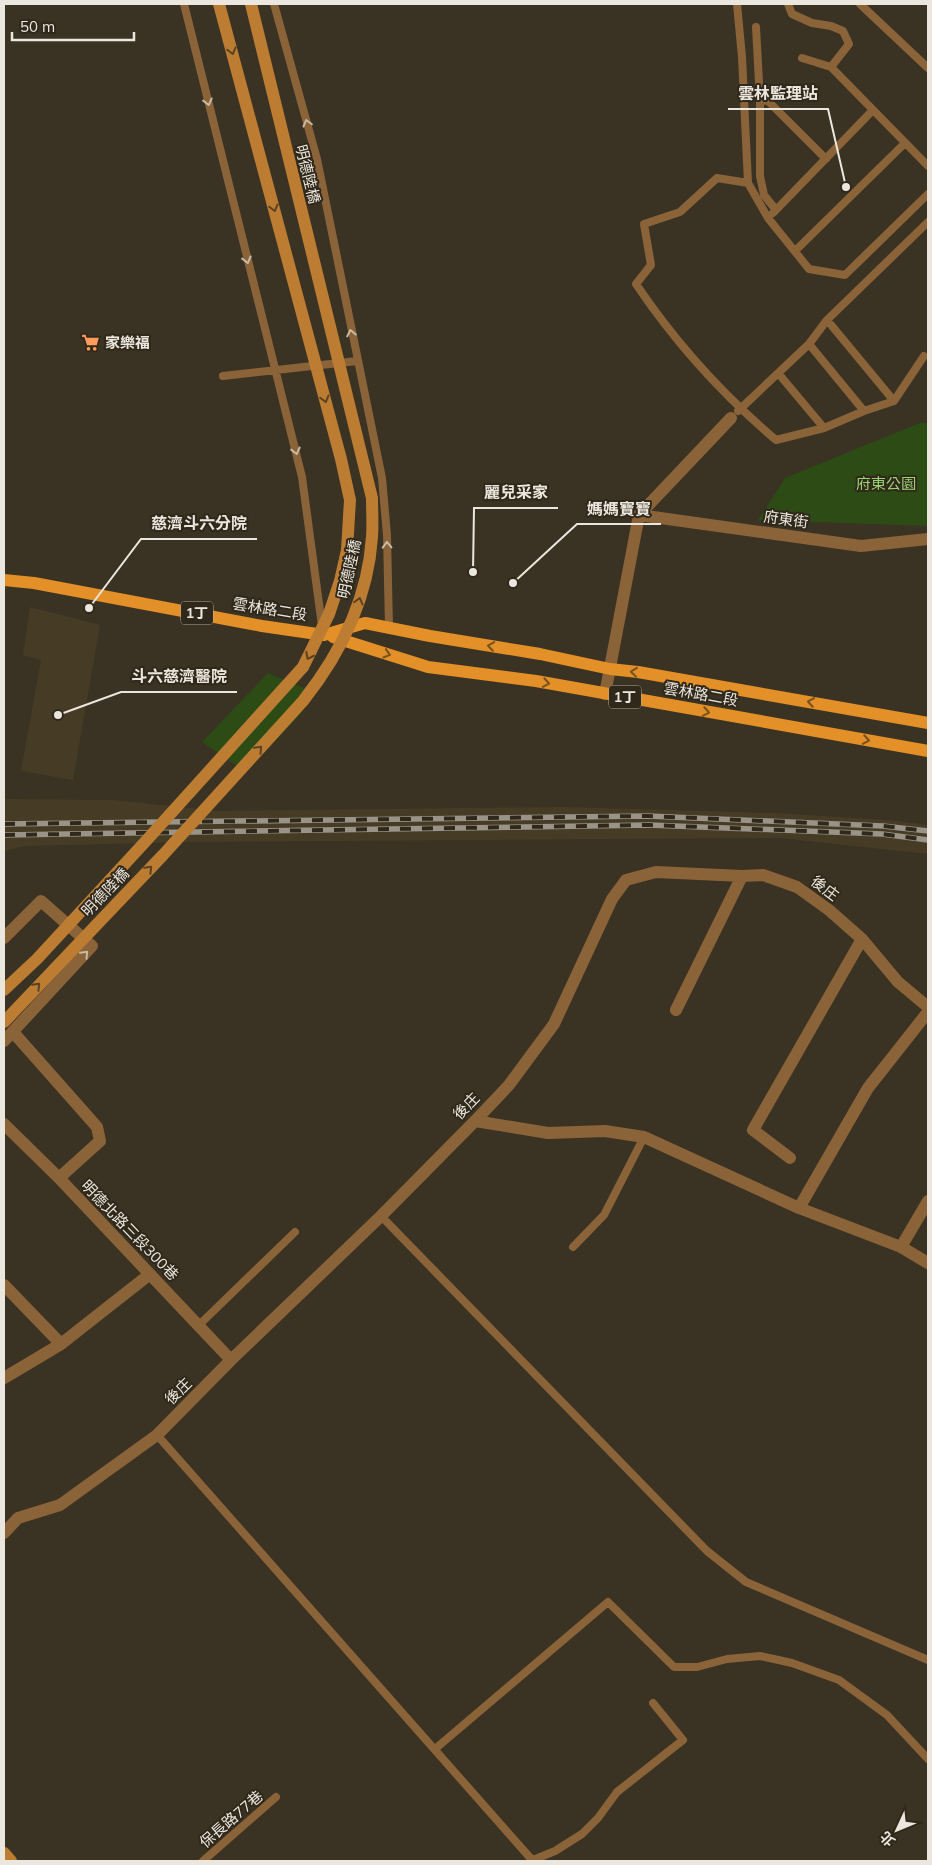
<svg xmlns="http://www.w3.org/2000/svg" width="932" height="1865" viewBox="0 0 932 1865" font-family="Mulish,'Noto Sans TC',sans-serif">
  <rect width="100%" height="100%" fill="#3a3223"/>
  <!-- built -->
  <path fill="#463c26" d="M30 607 100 625 73 780 21 771 41 660 23 655Z
    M4 799 113 800 218 811 564 807 774 813 888 820 928 825V854L781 838 189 842 25 846 4 851Z"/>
  <!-- green -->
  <path fill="#2c4b15" d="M922 422 928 424V526L758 520 785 478Z
    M268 673 316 693 297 718 246 772 202 742Z"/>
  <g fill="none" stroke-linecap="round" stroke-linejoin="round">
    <!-- lane -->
    <path stroke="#8b6339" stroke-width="8" d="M184 4 302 477 322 626
      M274 4 317 159 382 478 387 535 389 628
      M737 4 742 57 748 183 768 218 809 269 845 275 928 194
      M788 4 792 14 812 23 831 26 843 31 849 44 831 67
      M860 4 928 68
      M756 27 760 101V176L764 195 776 210
      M802 58 831 67 928 166
      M760 101 767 100 826 159
      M748 183 717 178 680 212 644 224 651 265 636 284C675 342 723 395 776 440L824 428 864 411 894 401 924 356
      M773 213 873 110
      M795 251 905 143
      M827 320 894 401
      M809 344 864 411
      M778 373 824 428
      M223 376 357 361
      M738 411 809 344 827 320 928 222
      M381 1216 707 1551 746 1582 928 1660
      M573 1247 604 1215 644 1137
      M199 1325 295 1232
      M157 1435 533 1861
      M435 1749 608 1602 674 1667H697L727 1659 760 1656 792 1663 839 1680 887 1715 928 1759
      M533 1860 555 1851 582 1834 598 1818 617 1792 683 1740 653 1703
      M203 1861 276 1797"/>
    <!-- street -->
    <path stroke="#8b6339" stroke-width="12" d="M639 515 861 546 928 539
      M605 694 639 515 731 418
      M4 938 41 901 92 946 4 1041
      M676 1010 742 876
      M13 1032 97 1127 100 1141 59 1178
      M475 1121 548 1133 605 1131 644 1137 799 1208 901 1247 928 1263
      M4 1124 59 1178 231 1360
      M790 1158 753 1130 862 939
      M799 1208 868 1088 928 1012
      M901 1247 928 1201
      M4 1285 61 1344
      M4 1378 61 1344 150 1274
      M4 1533 18 1518 60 1505 157 1435 231 1360 381 1216 475 1121 509 1085 554 1024 612 899 626 880 656 872 742 876 763 875 797 887 829 910 862 939 898 982 928 1007"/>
    <!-- secondary -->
    <path stroke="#bc7d33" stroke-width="12" d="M4 1853 11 1861"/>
    <!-- primary -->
    <path stroke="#e29027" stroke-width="12" d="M4 580 34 583 262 626 324 635 365 623 430 636 540 654 610 669 638 672 928 723
      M333 637 428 667 536 681 928 751"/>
    <defs>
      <path id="rail" d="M4 824 648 816 883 826 928 831
        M4 835 649 825 882 834 928 840"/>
    </defs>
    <!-- rail casing -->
    <use href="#rail" stroke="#9a9488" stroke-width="5.5"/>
    <!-- rail -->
    <use href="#rail" stroke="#30281a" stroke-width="4" stroke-dasharray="11" stroke-linecap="butt"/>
    <!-- secondary-bridge -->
    <path stroke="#bc7d33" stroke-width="12" d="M4 990 37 959 145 842 303 667 329 614 340 581 347 550 350 500 341 459 219 4
      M4 1022 163 855 303 701C341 653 368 599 372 537 373 524 372 511 372 498L251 4"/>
  </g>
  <!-- one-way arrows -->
  <defs><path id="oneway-chevron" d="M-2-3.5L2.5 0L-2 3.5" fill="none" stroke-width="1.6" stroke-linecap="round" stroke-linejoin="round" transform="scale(1.25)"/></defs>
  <g stroke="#5a4222">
    <use href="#oneway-chevron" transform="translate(232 51) rotate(75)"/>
    <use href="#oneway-chevron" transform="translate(274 208) rotate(75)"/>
    <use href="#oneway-chevron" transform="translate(325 399) rotate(75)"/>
    <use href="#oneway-chevron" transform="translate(359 601) rotate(-75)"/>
    <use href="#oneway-chevron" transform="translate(309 656) rotate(117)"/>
    <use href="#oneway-chevron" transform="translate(259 749) rotate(-47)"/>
    <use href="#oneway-chevron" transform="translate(149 869) rotate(-46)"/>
    <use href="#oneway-chevron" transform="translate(37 986) rotate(-46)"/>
  </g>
  <g stroke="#cab9a4">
    <use href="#oneway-chevron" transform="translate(208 102) rotate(76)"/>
    <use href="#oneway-chevron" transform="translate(307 123) rotate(-105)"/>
    <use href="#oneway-chevron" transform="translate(247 260) rotate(76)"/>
    <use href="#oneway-chevron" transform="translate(351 333) rotate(-102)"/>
    <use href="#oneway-chevron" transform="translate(296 451) rotate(76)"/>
    <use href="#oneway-chevron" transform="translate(387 545) rotate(-92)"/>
    <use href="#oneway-chevron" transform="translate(85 954) rotate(-47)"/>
  </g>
  <g stroke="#77521f">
    <use href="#oneway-chevron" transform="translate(491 646) rotate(-171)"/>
    <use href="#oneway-chevron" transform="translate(387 654) rotate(17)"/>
    <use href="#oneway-chevron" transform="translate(634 672) rotate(-174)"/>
    <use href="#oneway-chevron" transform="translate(546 683) rotate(10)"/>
    <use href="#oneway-chevron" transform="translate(811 702) rotate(-170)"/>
    <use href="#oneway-chevron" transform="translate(706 712) rotate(10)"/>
    <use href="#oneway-chevron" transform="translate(866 740) rotate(10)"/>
  </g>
  <!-- icons -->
  <defs>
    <symbol id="supermarket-bare" viewBox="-9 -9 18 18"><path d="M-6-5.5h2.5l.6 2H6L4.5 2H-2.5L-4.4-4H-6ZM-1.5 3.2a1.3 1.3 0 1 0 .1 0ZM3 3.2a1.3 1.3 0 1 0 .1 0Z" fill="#ff9b5a" stroke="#30281a" stroke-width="2.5" paint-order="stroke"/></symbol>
  </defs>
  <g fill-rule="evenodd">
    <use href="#supermarket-bare" x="78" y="330" width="25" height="25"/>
  </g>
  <g text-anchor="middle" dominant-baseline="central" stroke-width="4" stroke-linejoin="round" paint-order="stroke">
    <!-- shield labels -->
    <g fill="#30281a" stroke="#b4aea3" stroke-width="1">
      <rect x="181" y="601.5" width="32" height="23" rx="4"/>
      <rect x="609" y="685.5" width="32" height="23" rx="4"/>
    </g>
    <g font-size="14" font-weight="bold" fill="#ece7de">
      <text x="197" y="613">1丁</text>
      <text x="625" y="697">1丁</text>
    </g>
    <!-- street labels -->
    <g font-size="15" fill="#ece7de" stroke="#30281a">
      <text transform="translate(308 174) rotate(76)">明德陸橋</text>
      <text transform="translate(786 519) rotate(8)">府東街</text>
      <text transform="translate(349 569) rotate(-78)">明德陸橋</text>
      <text transform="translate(270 609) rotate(9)">雲林路二段</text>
      <text transform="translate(701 694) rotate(10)">雲林路二段</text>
      <text transform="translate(825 888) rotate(37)">後庄</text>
      <text transform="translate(105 892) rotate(-46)">明德陸橋</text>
      <text transform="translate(466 1106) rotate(-46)">後庄</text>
      <text transform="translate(130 1230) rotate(46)">明德北路三段300巷</text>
      <text transform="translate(178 1391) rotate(-45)">後庄</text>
      <text transform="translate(231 1819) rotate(-41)">保長路77巷</text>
    </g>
    <!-- poi labels -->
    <g font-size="15" font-weight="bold" fill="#ece7de" stroke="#30281a" text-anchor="start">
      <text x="105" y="342">家樂福</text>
    </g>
    <!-- park labels -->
    <g font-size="15" fill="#99d573" stroke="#30281a">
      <text x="886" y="483">府東公園</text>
    </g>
  </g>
  <!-- callouts -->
  <path fill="none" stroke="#ece7de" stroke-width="2" d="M846 187L828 109H728M473 572L474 508H558M513 583L577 524H661M89 608L141 539H257M58 715L121 692H237"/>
  <g fill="#ece7de" stroke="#30281a" stroke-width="2">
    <circle cx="846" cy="187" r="5"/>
    <circle cx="473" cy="572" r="5"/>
    <circle cx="513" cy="583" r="5"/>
    <circle cx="89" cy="608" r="5"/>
    <circle cx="58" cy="715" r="5"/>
  </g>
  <g font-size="16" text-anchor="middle" font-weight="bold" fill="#ece7de" stroke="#30281a" stroke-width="4" stroke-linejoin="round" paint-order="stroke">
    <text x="778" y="99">雲林監理站</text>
    <text x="516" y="498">麗兒采家</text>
    <text x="619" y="515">媽媽寶寶</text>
    <text x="199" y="529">慈濟斗六分院</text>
    <text x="179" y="682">斗六慈濟醫院</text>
  </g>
  <!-- border -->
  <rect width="932" height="1865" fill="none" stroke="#ece7de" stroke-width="10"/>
  <!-- north arrow -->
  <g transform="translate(897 1830) rotate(226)" stroke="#30281a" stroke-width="4" paint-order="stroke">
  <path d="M0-4L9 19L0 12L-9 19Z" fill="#ece7de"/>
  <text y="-8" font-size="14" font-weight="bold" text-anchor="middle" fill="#ece7de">北</text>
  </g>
  <!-- scale -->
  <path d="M12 32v8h122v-8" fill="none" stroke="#ece7de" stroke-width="2.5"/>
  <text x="20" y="32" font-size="15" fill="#ece7de" stroke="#30281a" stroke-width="4" paint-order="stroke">50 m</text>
</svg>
